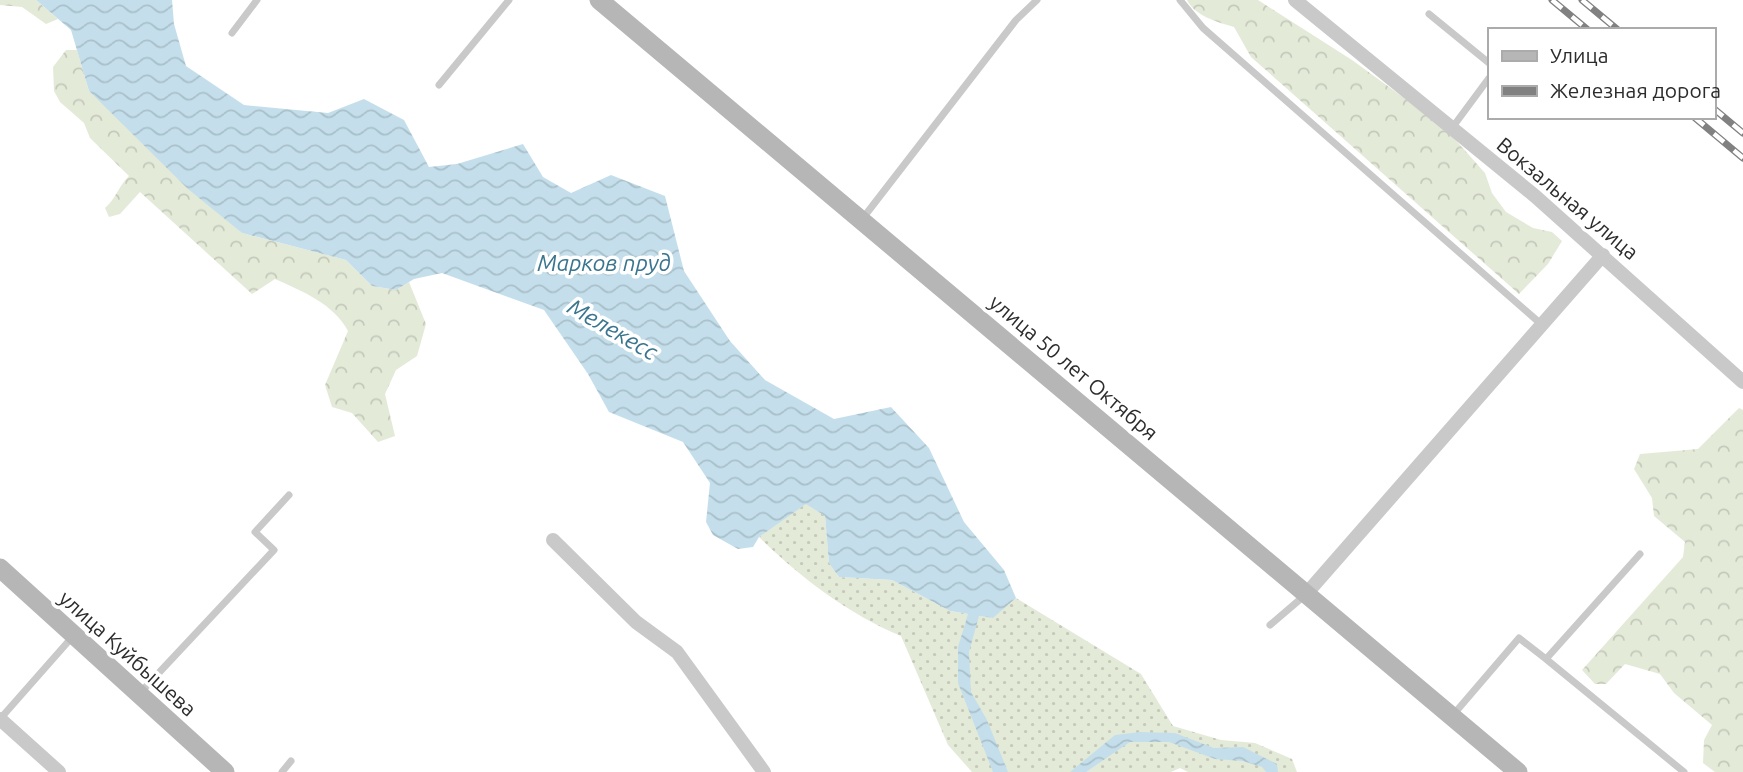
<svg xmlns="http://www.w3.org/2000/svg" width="1743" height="772" viewBox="0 0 1743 772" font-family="Ubuntu,sans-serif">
  <defs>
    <pattern id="grass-dots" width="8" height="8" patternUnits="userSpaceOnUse" patternTransform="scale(1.75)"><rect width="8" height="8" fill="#e4ead8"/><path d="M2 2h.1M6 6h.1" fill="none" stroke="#c4c9ba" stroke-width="1.8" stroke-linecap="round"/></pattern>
    <pattern id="forest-crowns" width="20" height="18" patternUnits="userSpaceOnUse" patternTransform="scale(1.75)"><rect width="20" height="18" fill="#e4ead8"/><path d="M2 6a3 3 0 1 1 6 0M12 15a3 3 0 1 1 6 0" fill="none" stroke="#c4c9ba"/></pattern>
    <pattern id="water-waves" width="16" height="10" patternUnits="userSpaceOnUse" patternTransform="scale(1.75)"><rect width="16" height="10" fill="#c4dfeb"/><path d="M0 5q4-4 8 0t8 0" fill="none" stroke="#a9c0ca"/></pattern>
  </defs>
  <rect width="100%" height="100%" fill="#fff"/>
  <!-- grass -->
  <path fill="url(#grass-dots)" d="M806 503 825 516 829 562 839 577 892 580 950 611 992 618 1016 598 1141 674 1173 726 1221 740 1255 743 1292 759 1297 772H1188L1180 768 1171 772H972L948 745 901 636C847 613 801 578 759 537Z"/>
  <!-- forest -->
  <path fill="url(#forest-crowns)" d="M0 0H36L58 19 46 24 22 7 0 5Z
    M1187 0H1258L1352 60 1444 127 1485 173 1492 193 1506 212 1533 228 1552 232 1562 241 1548 264 1519 294 1251 57 1234 27C1217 22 1195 16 1187 0Z
    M66 50H77L89 91 242 233 346 260 372 286 396 290 409 282 426 324 417 356 396 370 385 394 395 436 378 442 352 413 332 407 325 385 348 331C334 304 302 291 275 279L252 294 140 192 120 214 109 217 105 208C117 197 118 187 129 176L90 138 84 123 60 102 54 91 53 67Z
    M1739 408 1743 410V772H1715L1703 763 1704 740 1712 725 1674 693 1660 674 1625 664 1606 684H1595L1582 670 1683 557 1685 542 1654 516 1652 498 1634 469 1640 454 1698 449Z"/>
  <!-- water -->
  <path fill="url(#water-waves)" d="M36 0H172L174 24 186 66 244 105 328 113 364 99 404 120 429 167 457 164 523 144 543 177 571 193 611 175 665 196 684 271 730 341 765 380 834 419 891 407 929 448 964 522 1004 570 1016 598 993 618 979 616 969 652 971 692 987 720 1008 772H993L958 683V647L968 614 950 611 892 580 839 577 829 563 825 516 806 504 759 537 753 547 738 549 713 535 706 522 710 483 683 442 609 412 588 374 544 310 442 273 414 279 396 290 372 286 346 260 242 233 188 189 89 91 71 30Z
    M1140 732 1175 733 1214 748 1243 747 1277 764 1278 772H1266L1262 767 1243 761 1215 759 1169 742H1130L1086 772H1070L1115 735Z"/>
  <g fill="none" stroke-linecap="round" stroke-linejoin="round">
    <!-- service -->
    <path stroke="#c9c9c9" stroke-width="7" d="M1180 0 1203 28 1541 324
      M1429 14 1489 63
      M232 33 257 0
      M439 85 509 0
      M1452 128 1489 78
      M863 218 1016 20 1037 0
      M1640 554 1546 659 1684 772
      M1270 625 1304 596
      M139 694 274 550 255 532 289 495
      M1453 715 1519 638 1546 659
      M0 719 74 635
      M282 772 291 761"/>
    <!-- minor -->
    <path stroke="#c9c9c9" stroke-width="14" d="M1295 0 1535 196 1743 382
      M553 540 636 622 677 652 764 772
      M1307 593 1603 255
      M0 719 59 772"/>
    <!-- secondary -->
    <path stroke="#b6b6b6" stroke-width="19" d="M599 0 1518 772
      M0 568 225 772"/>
    <defs>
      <path id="rail" d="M1552 0 1588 30
        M1582 0 1618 30
        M1713 108 1743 133
        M1694 117 1743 158"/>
    </defs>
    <!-- rail casing -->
    <use href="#rail" stroke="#818181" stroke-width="7"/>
    <!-- rail -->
    <use href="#rail" stroke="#fff" stroke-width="4.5" stroke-dasharray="13" stroke-linecap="butt"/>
  </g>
  <g text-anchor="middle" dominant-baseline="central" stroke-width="7" stroke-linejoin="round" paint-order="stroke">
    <!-- street labels -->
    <g font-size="21" fill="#2c2c2c" stroke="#fff">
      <text transform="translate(1568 198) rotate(40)">Вокзальная улица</text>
      <text transform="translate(1074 367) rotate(40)">улица 50 лет Октября</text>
      <text transform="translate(128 653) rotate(42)">улица Куйбышева</text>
    </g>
    <!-- water labels -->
    <g font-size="23" font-style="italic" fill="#39758f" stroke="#fff">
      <text x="604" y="262">Марков пруд</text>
      <text transform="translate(613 329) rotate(30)">Мелекесс</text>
    </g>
  </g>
  <!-- legend -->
  <rect x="1488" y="28" width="228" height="91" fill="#ffffff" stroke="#ababab" stroke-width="2"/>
  <rect x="1502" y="51" width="35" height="10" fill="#b6b6b6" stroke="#ababab" stroke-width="2"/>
  <text x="1550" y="63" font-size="21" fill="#2c2c2c">Улица</text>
  <rect x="1502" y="86" width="35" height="10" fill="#818181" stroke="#ababab" stroke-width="2"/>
  <text x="1550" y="98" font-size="21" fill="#2c2c2c">Железная дорога</text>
</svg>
